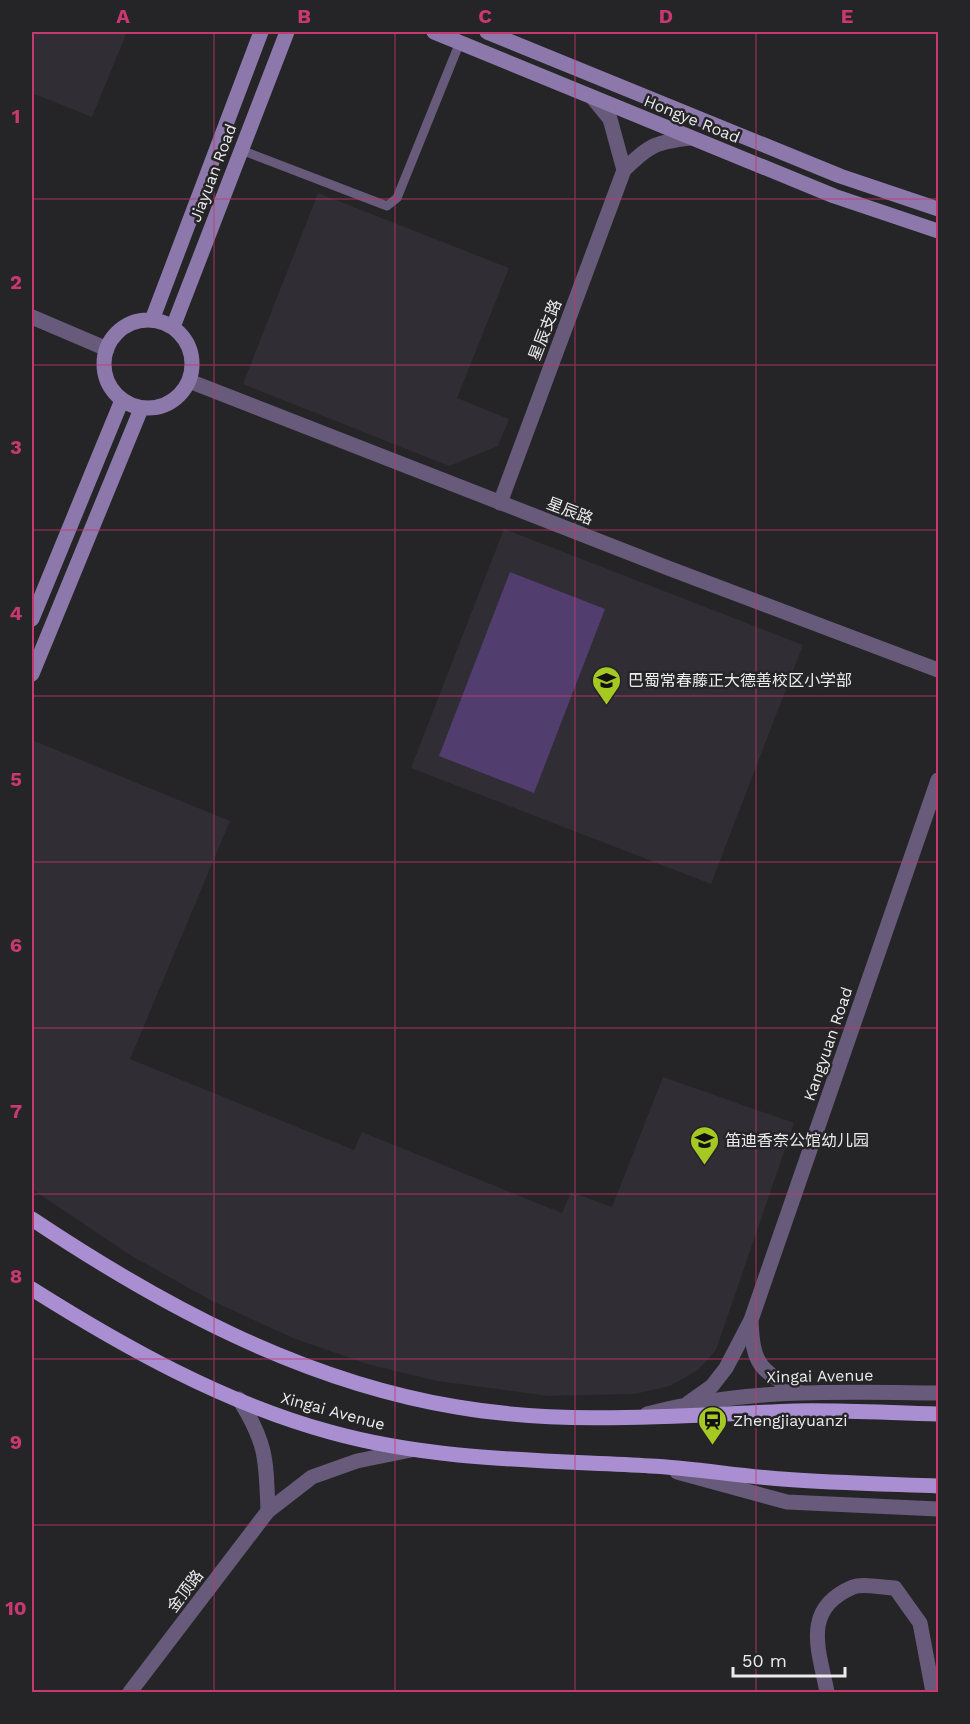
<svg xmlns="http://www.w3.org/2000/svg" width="970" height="1724" viewBox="0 0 970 1724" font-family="'Work Sans','Noto Sans SC',sans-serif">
  <rect width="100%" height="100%" fill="#252426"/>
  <!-- built -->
  <path fill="#302d34" d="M32 32H127L92 117 32 93Z
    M318 193 509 268 457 398 509 419 498 446 449 466 243 384Z
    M504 529 803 645 711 884 411 768Z
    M32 740 230 821 130 1059 354 1150 362 1132 562 1213 571 1192 612 1207 663 1077 794 1123 716 1350 698 1370 670 1386 635 1394 548 1396 437 1381 367 1364 293 1338 212 1301 130 1255 32 1189Z"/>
  <!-- pitch -->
  <path fill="#523d6f" d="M510 572 605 609 534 793 439 756Z"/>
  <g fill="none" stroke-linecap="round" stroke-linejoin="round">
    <!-- service -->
    <path stroke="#675a7a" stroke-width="9" d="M241 150 387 206 397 198 460 42"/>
    <!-- minor -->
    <path stroke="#675a7a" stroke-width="15" d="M592 97 610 119 624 170
      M500 503 624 170C649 145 656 142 690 138
      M827 1692C819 1650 801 1609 853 1587 863 1583 883 1588 895 1588L920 1623 933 1692"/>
    <!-- tertiary -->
    <path stroke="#675a7a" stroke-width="15" d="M32 317 107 349
      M189 381 668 568 938 670
      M751 1320C753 1365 759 1369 797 1391
      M239 1399C267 1444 266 1459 268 1511
      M688 1403 712 1386 726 1368 751 1320 938 780
      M647 1414C744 1388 838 1392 938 1393
      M677 1472 787 1502 938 1509
      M130 1692 268 1511 312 1477 357 1461 411 1450"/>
    <!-- secondary -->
    <path stroke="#8c78ab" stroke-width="15" d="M434 32 834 196 938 231
      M487 32 840 176 938 209
      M152 320 261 32
      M104 364a44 44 0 1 1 88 0a44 44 0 1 1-88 0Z
      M173 327 287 32
      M32 619 122 400
      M32 674 141 409"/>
    <!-- primary -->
    <path stroke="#a98fd1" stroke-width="15" d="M32 1219C161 1305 301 1381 457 1407 568 1426 683 1415 795 1411 843 1410 891 1413 938 1414
      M32 1289C124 1347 224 1403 330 1432 434 1461 543 1460 650 1466 694 1468 738 1476 782 1479 834 1483 886 1484 938 1486"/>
  </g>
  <!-- grid -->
  <path fill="none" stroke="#c83871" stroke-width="1.5" stroke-opacity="0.55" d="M214 32V1692M395 32V1692M575 32V1692M756 32V1692M32 199H938M32 365H938M32 530H938M32 696H938M32 862H938M32 1028H938M32 1194H938M32 1359H938M32 1525H938"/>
  <!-- icons -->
  <defs>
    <symbol id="school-pin" viewBox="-11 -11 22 30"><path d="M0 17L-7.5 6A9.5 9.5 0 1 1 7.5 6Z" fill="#a5c823" stroke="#252426"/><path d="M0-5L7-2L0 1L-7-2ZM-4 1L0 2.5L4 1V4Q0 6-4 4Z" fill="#111"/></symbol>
    <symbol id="station-pin" viewBox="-11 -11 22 30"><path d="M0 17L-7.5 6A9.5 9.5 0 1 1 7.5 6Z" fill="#a5c823" stroke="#252426"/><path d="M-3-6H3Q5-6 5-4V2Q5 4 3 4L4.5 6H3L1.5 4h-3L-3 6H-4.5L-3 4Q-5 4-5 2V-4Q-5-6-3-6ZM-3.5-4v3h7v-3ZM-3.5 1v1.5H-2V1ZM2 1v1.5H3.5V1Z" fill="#111"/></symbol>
  </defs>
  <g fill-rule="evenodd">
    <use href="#school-pin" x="590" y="664" width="33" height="45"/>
    <use href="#school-pin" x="688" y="1124" width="33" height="45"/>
    <use href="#station-pin" x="696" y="1404" width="33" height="45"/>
  </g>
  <g text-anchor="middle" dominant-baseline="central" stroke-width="5" stroke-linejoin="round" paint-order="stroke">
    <!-- street labels -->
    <g font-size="16" fill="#ebeaec" stroke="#252426">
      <text transform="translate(692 119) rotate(22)">Hongye Road</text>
      <text transform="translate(213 173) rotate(-69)">Jiayuan Road</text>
      <text transform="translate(545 330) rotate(-69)">星辰支路</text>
      <text transform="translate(570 511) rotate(21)">星辰路</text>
      <text transform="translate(828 1044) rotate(-71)">Kangyuan Road</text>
      <text transform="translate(820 1376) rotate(-1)">Xingai Avenue</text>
      <text transform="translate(333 1411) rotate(15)">Xingai Avenue</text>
      <text transform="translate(185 1591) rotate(-53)">金顶路</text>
    </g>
    <!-- poi labels -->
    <g font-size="16" fill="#ebeaec" stroke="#252426" text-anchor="start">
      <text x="628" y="680">巴蜀常春藤正大德善校区小学部</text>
      <text x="725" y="1140">笛迪香奈公馆幼儿园</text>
      <text x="733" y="1420">Zhengjiayuanzi</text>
    </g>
  </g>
  <!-- border -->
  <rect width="970" height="1724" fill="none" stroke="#252426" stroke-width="66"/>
  <!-- scale -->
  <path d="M733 1667v9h112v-9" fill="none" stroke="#ebeaec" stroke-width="3"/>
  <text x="742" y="1667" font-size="18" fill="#ebeaec" stroke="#252426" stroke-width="4.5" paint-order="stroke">50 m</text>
  <rect x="33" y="33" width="904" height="1658" fill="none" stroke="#c83871" stroke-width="2"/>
  <g font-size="20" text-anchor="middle" font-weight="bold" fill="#c83871">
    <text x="123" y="23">A</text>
    <text x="304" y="23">B</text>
    <text x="485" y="23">C</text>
    <text x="666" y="23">D</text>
    <text x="847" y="23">E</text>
    <text x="16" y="123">1</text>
    <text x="16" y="289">2</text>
    <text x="16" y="454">3</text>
    <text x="16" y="620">4</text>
    <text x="16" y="786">5</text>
    <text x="16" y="952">6</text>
    <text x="16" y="1118">7</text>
    <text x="16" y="1283">8</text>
    <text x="16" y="1449">9</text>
    <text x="16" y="1615">10</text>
  </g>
</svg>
